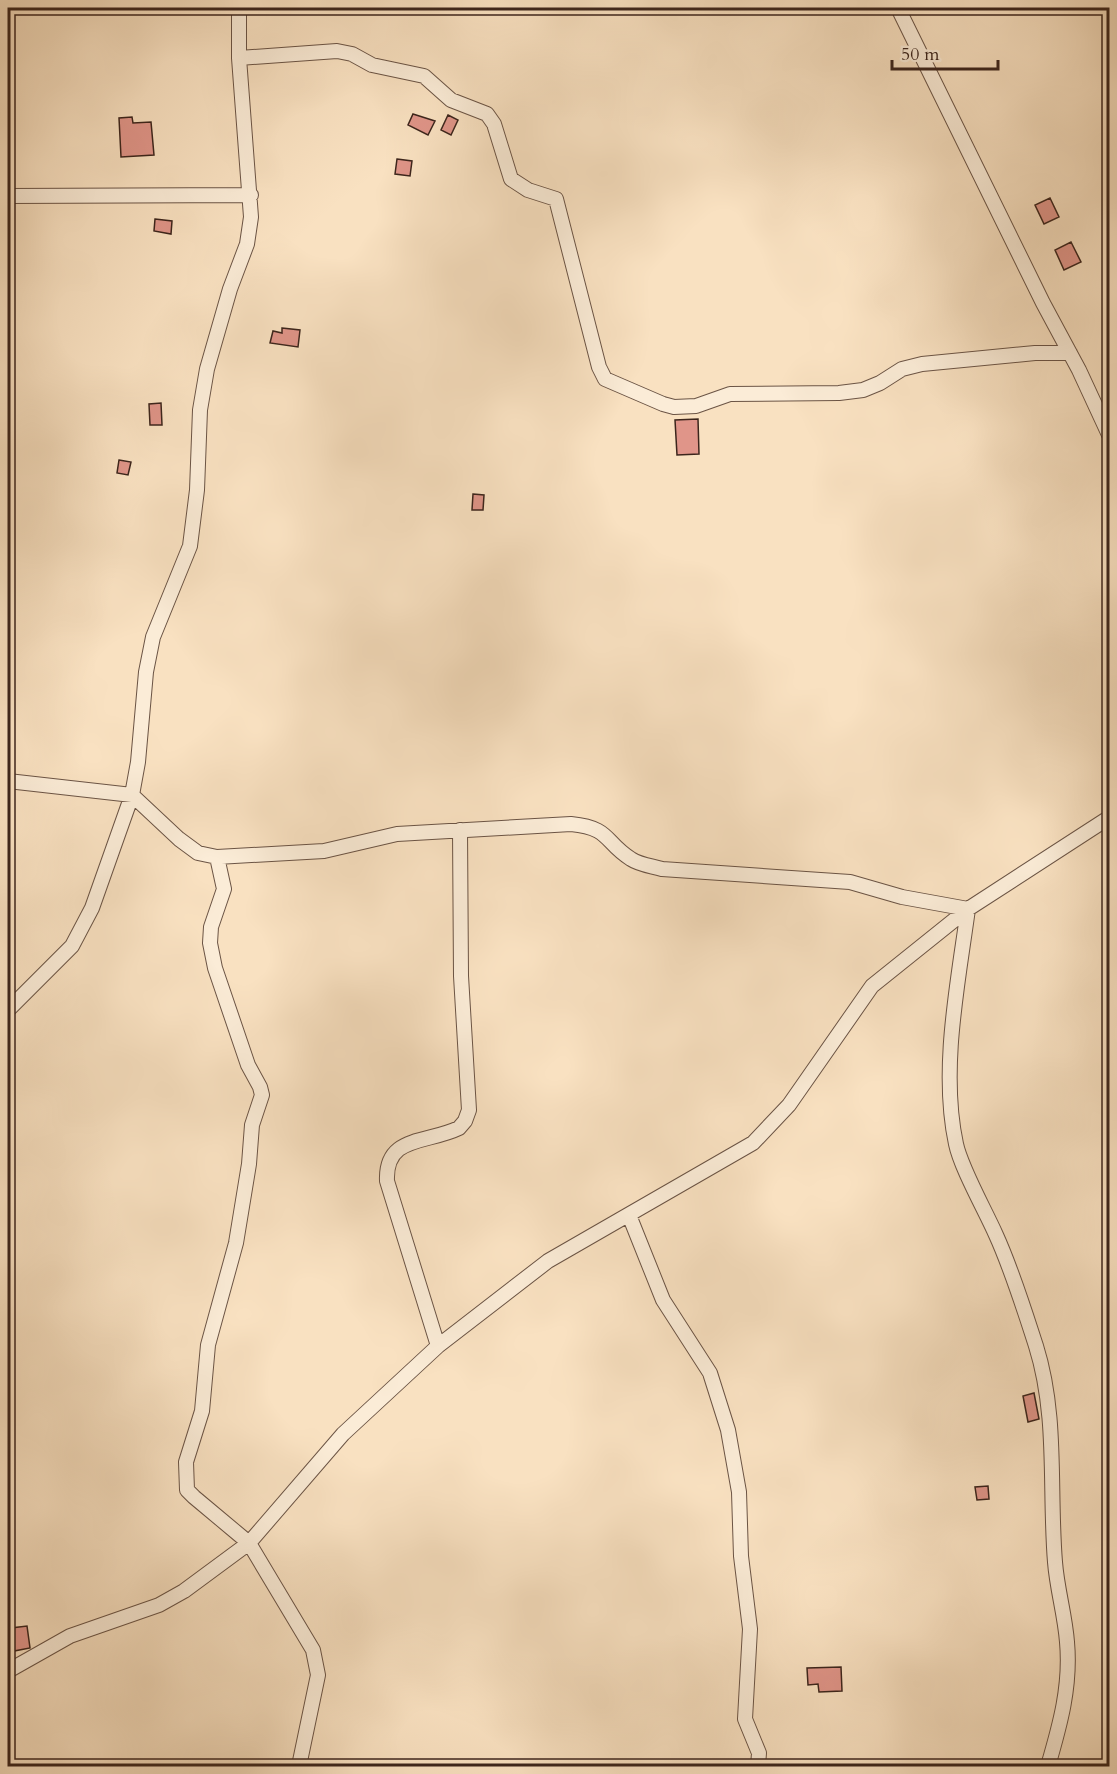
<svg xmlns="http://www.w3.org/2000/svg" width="1117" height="1774" viewBox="0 0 1117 1774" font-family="Cardo,serif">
  <rect width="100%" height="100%" fill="#f9e1c1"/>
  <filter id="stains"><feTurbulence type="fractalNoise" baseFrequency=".00333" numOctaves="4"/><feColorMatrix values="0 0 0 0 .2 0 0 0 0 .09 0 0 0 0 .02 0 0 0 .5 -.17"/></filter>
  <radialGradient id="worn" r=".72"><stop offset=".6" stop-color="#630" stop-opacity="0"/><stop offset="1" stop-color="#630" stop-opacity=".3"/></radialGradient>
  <!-- building -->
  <path fill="#e09589" stroke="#3c251c" stroke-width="1.5" d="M413 114 435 121 428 135 408 125Z
    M448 115 458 120 451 135 441 130Z
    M132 117 133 123 151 122 154 155 121 157 119 118Z
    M397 159 412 161 410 176 395 174Z
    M1050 198 1059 217 1044 224 1035 205Z
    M155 219 172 221 171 234 154 231Z
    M1071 242 1081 262 1064 270 1055 250Z
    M282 328 300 330 298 347 270 343 273 331 282 333Z
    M161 403 162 425H150L149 404Z
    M698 419 699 454 677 455 675 420Z
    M119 460 131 462 128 475 117 473Z
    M473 494 484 495 483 510H472Z
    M1034 1393 1039 1419 1028 1422 1023 1396Z
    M988 1486 989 1499 977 1500 975 1487Z
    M27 1626 30 1648 14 1651 11 1628Z
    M841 1667 842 1691 819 1692 818 1684 808 1685 807 1668Z"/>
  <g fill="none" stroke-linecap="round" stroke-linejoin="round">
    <defs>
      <path id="street" d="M898 8 1043 303 1079 370 1110 437
        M239 58 337 51 352 54 372 65 424 76 451 100 487 114 494 124 511 179 528 190 556 199 599 367 605 379 663 404 674 407 696 406 730 394 839 393 863 390 880 383 902 369 922 364 1035 353H1070
        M8 196 251 195
        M8 781 132 795 179 839 198 853 217 857 324 851 397 834 571 824C611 828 604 842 631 859 640 865 652 866 662 869L850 882 902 897 968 909C958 983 940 1070 956 1144 961 1168 985 1210 996 1235 1012 1270 1024 1309 1036 1346 1058 1416 1049 1489 1055 1562 1057 1589 1065 1615 1067 1642 1071 1686 1060 1725 1048 1766
        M217 857 224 889 211 927 210 943 215 968 248 1065 260 1087 262 1095 252 1125 249 1164 236 1243 208 1345 202 1411 186 1462 187 1490 194 1497 249 1543 313 1650 318 1675 299 1766
        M8 1010 72 946 92 908 132 795 138 762 146 672 153 637 190 546 197 490 200 410 207 369 230 289 247 244 251 217 239 58V8
        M629 1215 663 1300 710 1373 728 1430 739 1492 741 1556 750 1629 745 1719 759 1753 758 1766
        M438 1346 387 1181C385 1135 426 1144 459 1128L465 1121 469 1110 461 976 460 830
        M8 1671 70 1636 159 1605 184 1591 249 1543 343 1434 438 1346 548 1261 753 1143 789 1105 872 986 968 909 1110 817"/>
    </defs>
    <!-- street casing -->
    <use href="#street" stroke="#6b5445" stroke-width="16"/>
    <!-- street -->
    <use href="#street" stroke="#fbecd7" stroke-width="14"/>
  </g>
  <!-- margin -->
  <rect width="1117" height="1774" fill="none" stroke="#f9e1c1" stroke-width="30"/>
  <rect x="9" y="9" width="1099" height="1756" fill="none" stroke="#3c251c" stroke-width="3"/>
  <rect x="15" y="15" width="1087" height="1744" fill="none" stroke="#3c251c" stroke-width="1.5"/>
  <!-- scale -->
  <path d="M892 60v9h106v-9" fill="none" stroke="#3c251c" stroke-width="3"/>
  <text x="901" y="60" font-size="18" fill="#3c251c" stroke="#fbecd7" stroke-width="4.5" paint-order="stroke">50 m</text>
  <rect width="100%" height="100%" filter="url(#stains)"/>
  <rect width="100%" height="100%" fill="url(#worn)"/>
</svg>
